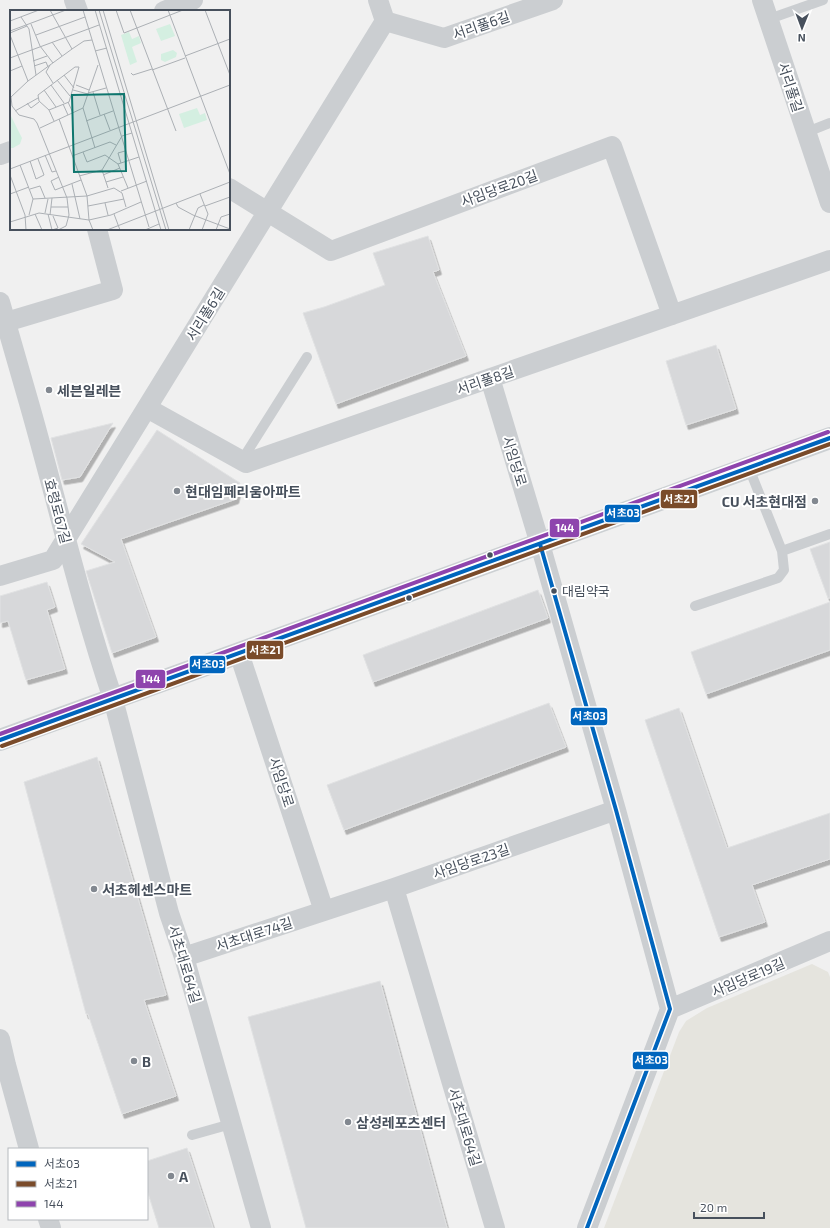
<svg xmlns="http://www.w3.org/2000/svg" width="830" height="1228" viewBox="0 0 830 1228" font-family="'Exo 2','Noto Sans KR',sans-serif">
  <defs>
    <filter id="shadow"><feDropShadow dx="2.5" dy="4.5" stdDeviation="0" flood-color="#0004"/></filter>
  </defs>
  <rect width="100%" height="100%" fill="#f0f0f0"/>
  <!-- commercial -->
  <path fill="#e5e4de" d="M812 964 828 972 830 977V1228H604L679 1032 686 1021 707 1008Z"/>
  <!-- building -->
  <path fill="#d7d8da" stroke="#e1e2e3" filter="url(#shadow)" d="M428 236 439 270 433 272 466 356 336 404 303 313 324 307 385 285 373 253Z
    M716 345 736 409 686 425 666 361Z
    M113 423 80 477 62 480 51 438Z
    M157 430 240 483 236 499 121 539 156 637 112 653 86 571 115 562 81 544Z
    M830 542V598H828L810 549Z
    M47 582 55 607 47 610 65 669 26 680 8 621 0 623V596Z
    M538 590 548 618 373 682 363 655Z
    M830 602V650L706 694 691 652Z
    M549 703 566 747 344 830 327 785Z
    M679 708 727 848 830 813V859L752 885 765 922 719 937 645 720Z
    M97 757 166 995 144 1000 176 1096 122 1114 88 1014H86L24 782Z
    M380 981 447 1228H306L248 1017Z
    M187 1148 213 1228H159L147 1190V1161Z"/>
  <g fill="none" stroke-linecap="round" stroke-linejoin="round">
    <!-- lane -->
    <path stroke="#cbced1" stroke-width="10" d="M769 19 823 0
      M807 132 830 123
      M242 460 307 357
      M782 551 830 534
      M695 606 778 578 784 570 782 551 749 468
      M192 1135 224 1126 231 1122"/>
    <!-- street -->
    <path stroke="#cbced1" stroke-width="20" d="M74 0 78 11
      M378 0 385 21 444 38 553 0
      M762 0 830 203
      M164 11 193 0
      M0 155 11 151
      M229 188 331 251 612 146 672 315
      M0 302C10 338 21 374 31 410 58 506 81 604 113 699L169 913 184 957 261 1228
      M6 322 113 290 97 229
      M490 378 540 544 616 810 670 1009 587 1228
      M147 408 246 463 830 260
      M0 576 53 560 385 21
      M239 653 324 911
      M394 888 495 1228
      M184 957 394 888 616 810
      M670 1009 830 941
      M0 1039 6 1065 29 1149
      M48 1219 51 1228"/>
    <!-- secondary -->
    <path stroke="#ccd0d3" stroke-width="22" d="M0 740 830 438"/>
    <defs>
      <path id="bus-1" d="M540 544 616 810 670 1009 587 1228
        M0 740 830 438"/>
      <path id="bus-2" d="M2 746 830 444"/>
      <path id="bus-3" d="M0 734 828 432"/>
    </defs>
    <!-- bus-1 casing -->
    <use href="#bus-1" stroke="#fff" stroke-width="7"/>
    <!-- bus-2 casing -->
    <use href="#bus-2" stroke="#fff" stroke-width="7"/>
    <!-- bus-3 casing -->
    <use href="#bus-3" stroke="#fff" stroke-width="7"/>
    <!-- bus-1 -->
    <use href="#bus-1" stroke="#0065bd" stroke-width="4"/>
    <!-- bus-2 -->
    <use href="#bus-2" stroke="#7a4b2a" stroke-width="4"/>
    <!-- bus-3 -->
    <use href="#bus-3" stroke="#8e44ad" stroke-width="4"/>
  </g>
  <!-- markers -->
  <g fill="#828890" stroke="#fff" stroke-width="1.5">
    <circle cx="49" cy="390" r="4"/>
    <circle cx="177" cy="491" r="4"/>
    <circle cx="815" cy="501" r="4"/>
    <circle cx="94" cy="889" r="4"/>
    <circle cx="134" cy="1061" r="4"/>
    <circle cx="348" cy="1122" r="4"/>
    <circle cx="171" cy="1176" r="4"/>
  </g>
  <g fill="#47505c" stroke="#fff" stroke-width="1.5">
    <circle cx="490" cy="555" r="3.5"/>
    <circle cx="554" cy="591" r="3.5"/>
    <circle cx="409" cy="598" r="3.5"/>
  </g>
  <g text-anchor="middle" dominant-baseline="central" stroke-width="4" stroke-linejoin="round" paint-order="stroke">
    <!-- bus labels -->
    <g font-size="13" fill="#47505c" stroke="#fff" text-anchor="start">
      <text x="562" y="591">대림약국</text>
    </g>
    <!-- street labels -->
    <g font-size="14" fill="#47505c" stroke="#fff">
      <text transform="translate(481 25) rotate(-19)">서리풀6길</text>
      <text transform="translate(791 87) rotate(72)">서리풀길</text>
      <text transform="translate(499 188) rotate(-20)">사임당로20길</text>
      <text transform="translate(205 314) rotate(-58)">서리풀6길</text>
      <text transform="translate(485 380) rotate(-19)">서리풀8길</text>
      <text transform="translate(515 461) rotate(73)">사임당로</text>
      <text transform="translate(58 511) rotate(75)">효령로67길</text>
      <text transform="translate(282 782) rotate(72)">사임당로</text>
      <text transform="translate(471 861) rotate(-19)">사임당로23길</text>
      <text transform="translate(254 934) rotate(-18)">서초대로74길</text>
      <text transform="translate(185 964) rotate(73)">서초대로64길</text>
      <text transform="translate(748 977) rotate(-23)">사임당로19길</text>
      <text transform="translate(465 1127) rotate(73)">서초대로64길</text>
    </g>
    <!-- poi labels -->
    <g font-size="14" font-weight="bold" fill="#47505c" stroke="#fff" text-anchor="start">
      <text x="57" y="390">세븐일레븐</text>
      <text x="185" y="491">현대임페리움아파트</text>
      <text x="807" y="501" text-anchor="end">CU 서초현대점</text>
      <text x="102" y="889">서초헤센스마트</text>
      <text x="142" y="1061">B</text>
      <text x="356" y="1122">삼성레포츠센터</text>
      <text x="179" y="1176">A</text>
    </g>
  </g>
  <!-- overview -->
  <g transform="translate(10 10)">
    <rect width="220" height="220" fill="#f0f0f0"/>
    <path d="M160 14 165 26 151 31 146 19ZM119 22 122 29 129 26 131 33 122 37 127 52 120 55 111 25ZM163 40 167 43 166 47 155 52 151 50V44ZM187 98 190 105 195 103 197 110 174 118 169 104ZM0 104 12 128 10 134 3 138H0Z" fill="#d4efe1"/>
    <path fill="none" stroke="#acb0b5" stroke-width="1" d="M40 0 62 39M73 0 139 217M85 0 151 220M89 0 156 220M93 0 159 220M106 0 114 23 173 0M120 0 166 121M158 0 220 164M195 0 220 65M11 7 19 19 26 65M0 11 29 0M21 14 30 36 43 53M0 21 56 0M0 23 17 16M0 25 18 71M26 25 75 7M42 32 52 46M85 41 97 38M175 46 220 29M0 48 89 15M23 51 37 46M40 55 36 62 43 73M24 56 36 52 38 57M142 60 175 48M0 61 12 56M121 63 123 65 142 59M54 65 64 78M47 70 60 86M41 75 54 93M66 75 79 80M34 80 46 97M63 80 78 84M83 82 90 105M78 83 96 78M58 92 63 103M17 93 21 98 29 92M53 94 58 105M39 100 59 92 69 57H65L28 85 29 91 39 100 44 111M5 101 28 88M94 104 100 120M49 109 77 186 79 210 83 220M76 111 103 101M30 118 73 98M85 138 73 98 88 55M73 142 77 152 95 145 108 154 118 178M35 145 42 162 46 161M62 146 100 132 106 135M20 151 26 169 34 165 28 149M111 153 108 143 115 141M108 154 129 147M10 155 23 189M0 159 220 75M92 160 112 126 122 123M0 165 15 205 16 220M93 165 110 158M69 166 92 160 98 178M49 167 41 171 45 180 71 170M96 172 113 167M62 174 70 209M20 179 30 176 35 188M111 181 137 171M0 184 19 177M190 184 198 204 192 220M23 189 77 186 104 178 112 183 116 197M95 193 98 205M166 193 168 197 183 205 220 219M78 196 114 189M195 196 220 187M41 197H58M35 203 38 189M25 204 32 220M38 204 42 220 48 218M104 204 110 220M19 205 23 189M40 205 42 188M43 206 48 218M0 212 29 203 79 210 101 205 131 192M48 220 56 216 59 205 57 188 27 113 24 109 9 105 2 96 1 87 18 71 62 39 74 31 82 30M97 220 220 172M135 220 149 214M179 220 188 198 194 195M206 220 211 207 220 204"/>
    <path fill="#0f766e" fill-opacity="0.15" stroke="#0f766e" stroke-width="2" d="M114 84 116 161 64 162 62 85Z"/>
    <rect width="220" height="220" fill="none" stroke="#47505c" stroke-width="2"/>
  </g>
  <g stroke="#fff" stroke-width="1.5">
    <rect x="660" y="489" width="38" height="20" rx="4" fill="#7a4b2a"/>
    <rect x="604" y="504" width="37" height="19" rx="4" fill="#0065bd"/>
    <rect x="549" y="518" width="31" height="20" rx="4" fill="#8e44ad"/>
    <rect x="246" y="640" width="38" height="20" rx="4" fill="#7a4b2a"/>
    <rect x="189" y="655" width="37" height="19" rx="4" fill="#0065bd"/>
    <rect x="135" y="669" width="31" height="20" rx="4" fill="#8e44ad"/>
    <rect x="570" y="707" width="38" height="19" rx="4" fill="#0065bd"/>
    <rect x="632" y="1051" width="37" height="19" rx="4" fill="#0065bd"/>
  </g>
  <g font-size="11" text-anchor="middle" font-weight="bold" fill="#fff">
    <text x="679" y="503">서초21</text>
    <text x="623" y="517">서초03</text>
    <text x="565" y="532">144</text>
    <text x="265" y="654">서초21</text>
    <text x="208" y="668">서초03</text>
    <text x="151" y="683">144</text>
    <text x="589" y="720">서초03</text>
    <text x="651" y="1064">서초03</text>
  </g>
  <!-- legend -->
  <rect x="8" y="1148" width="140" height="72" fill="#ffffff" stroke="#b5b9be"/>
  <rect x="16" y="1161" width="20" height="6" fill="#0065bd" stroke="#b5b9be"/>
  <text x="44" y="1168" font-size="12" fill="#47505c">서초03</text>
  <rect x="16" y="1181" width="20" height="6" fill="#7a4b2a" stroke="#b5b9be"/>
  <text x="44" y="1188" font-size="12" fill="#47505c">서초21</text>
  <rect x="16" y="1201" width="20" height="6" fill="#8e44ad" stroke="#b5b9be"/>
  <text x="44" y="1208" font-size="12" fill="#47505c">144</text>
  <!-- north arrow -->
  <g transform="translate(802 28) rotate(181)" stroke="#ffffff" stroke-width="3" paint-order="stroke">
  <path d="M0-3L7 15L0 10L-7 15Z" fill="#47505c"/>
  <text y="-6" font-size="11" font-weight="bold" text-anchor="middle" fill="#47505c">N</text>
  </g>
  <!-- scale -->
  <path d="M694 1212v6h70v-6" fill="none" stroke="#47505c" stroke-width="2"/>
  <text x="700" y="1212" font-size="12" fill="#47505c" stroke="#ffffff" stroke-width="3" paint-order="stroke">20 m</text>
</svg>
